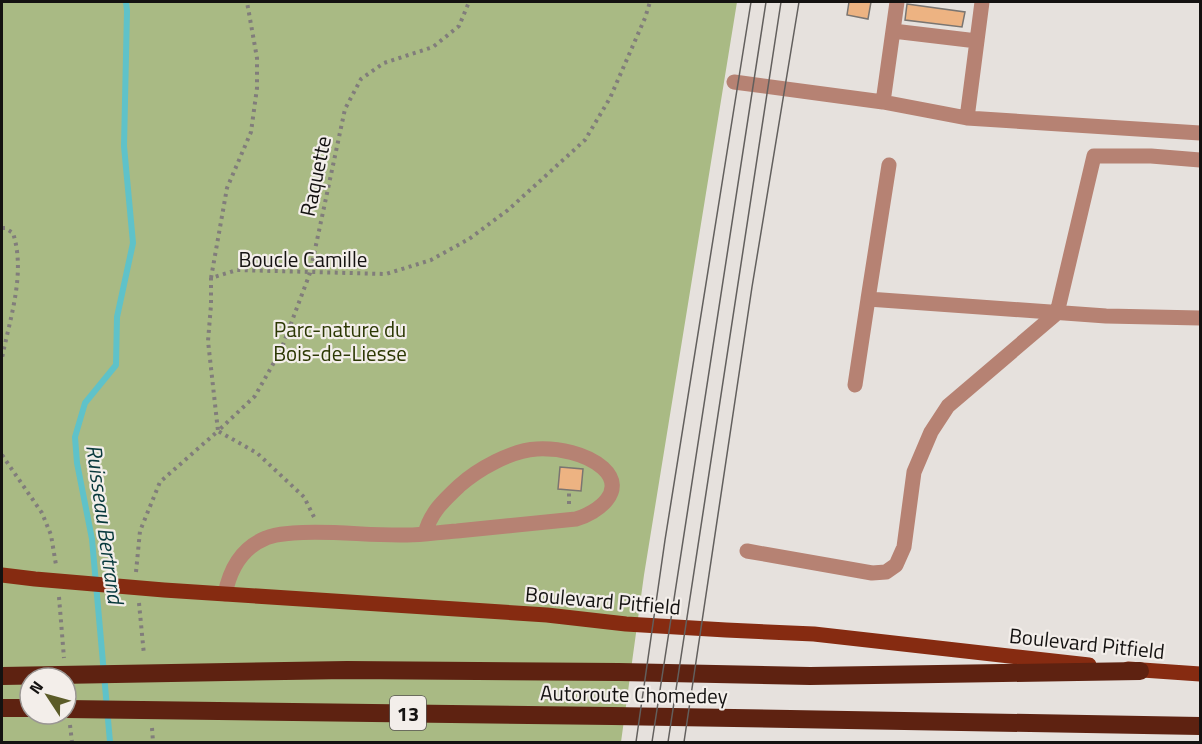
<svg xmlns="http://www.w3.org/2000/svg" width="1202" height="744" viewBox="0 0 1202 744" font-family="'Titillium Web',sans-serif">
  <rect width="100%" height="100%" fill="#e6e1dd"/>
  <!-- green -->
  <path fill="#a9ba84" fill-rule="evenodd" d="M2 2H737L644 575 621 742H2ZM30 678H66V714H30Z"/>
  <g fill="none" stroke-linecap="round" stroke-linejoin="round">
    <!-- stream -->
    <path stroke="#5fc2c9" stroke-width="6" d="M110 742 92 539 77 463 75 437 85 403 116 365 117 317 133 243 124 146 127 11 126 2"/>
  </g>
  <!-- building -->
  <path fill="#edb382" stroke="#7a7571" stroke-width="1.5" d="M849 2H871L868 19 847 15Z
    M907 4 965 12 962 27 905 20Z
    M560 467 583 469 581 491 558 489Z"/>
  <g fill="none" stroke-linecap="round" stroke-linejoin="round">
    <!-- path -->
    <path stroke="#817d7b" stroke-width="4" stroke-dasharray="3 4.5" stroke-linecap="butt" d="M2 228H5L13 233C26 273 10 318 2 358
      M211 278 227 188 251 132 257 88V58L247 2
      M2 455 42 513 51 535 56 565
      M569 504V490
      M314 517 304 497 257 453 218 431 255 396 281 350 310 273 345 109 361 79 384 63 433 47 459 26 469 2
      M136 572 140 531 160 482 218 431 208 341 211 305V278L237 270 386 274 431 260 469 239 508 210 585 140 610 98 645 18 650 2
      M59 597 64 658
      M139 603 144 655
      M70 725 72 742
      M152 728 153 742"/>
    <!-- minor -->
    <path stroke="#b68273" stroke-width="15" d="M893 31 977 41
      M734 82 883 102 967 118 1200 133
      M883 102 897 2
      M967 118 982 2
      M889 165 868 299 1106 316 1200 318
      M855 385 868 299
      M747 551 872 573 886 572 896 565 904 547 914 472 931 432 948 406 1057 313 1094 156H1151L1200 160
      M225 594C230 569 241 548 266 538 275 534 283 534 293 533 331 530 369 536 407 535 424 535 440 532 457 531 497 527 536 523 576 519 597 513 628 491 603 468 586 453 558 448 537 449 512 450 478 469 459 486 444 500 430 513 425 534"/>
    <!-- major -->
    <path stroke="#862b11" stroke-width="15" d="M2 575 35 579 164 590 547 615 626 624 726 630 814 634 1089 665
      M1128 669 1200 674"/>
    <!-- highway -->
    <path stroke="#5e2211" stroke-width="18" d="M2 676 347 670 619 672 810 676 1140 671
      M2 708H30
      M66 709 612 716 1200 726"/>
    <!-- tram -->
    <path stroke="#625f5d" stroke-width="1.5" d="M636 742 665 540 751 2
      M652 742 766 2
      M668 742 781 2
      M684 742 752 287 799 2"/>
  </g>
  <g text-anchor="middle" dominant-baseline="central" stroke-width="4.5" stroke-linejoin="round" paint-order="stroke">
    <!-- shield labels -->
    <rect fill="#f3eeea" stroke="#575452" stroke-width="1.5" x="390" y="696" width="36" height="34" rx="4.5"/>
    <g font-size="20" font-weight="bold" fill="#141211">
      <text x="408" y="713">13</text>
    </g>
    <!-- street labels -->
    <g font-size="21" fill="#141211" stroke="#f3eeea">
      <text transform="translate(315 176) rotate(-78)">Raquette</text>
      <text x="303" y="259">Boucle Camille</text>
      <text transform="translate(603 600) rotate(5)">Boulevard Pitfield</text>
      <text transform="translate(1087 643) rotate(6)">Boulevard Pitfield</text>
      <text transform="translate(634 694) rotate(1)">Autoroute Chomedey</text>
    </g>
    <!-- park labels -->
    <g font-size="21" fill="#2c3804" stroke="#f3eeea">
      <text x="340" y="329">Parc-nature du<tspan x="340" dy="24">Bois-de-Liesse</tspan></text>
    </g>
    <!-- water labels -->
    <g font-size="22" font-style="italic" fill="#08393c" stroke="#f3eeea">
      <text transform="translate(105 524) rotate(82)">Ruisseau Bertrand</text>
    </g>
  </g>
  <!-- border -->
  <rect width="1202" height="744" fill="none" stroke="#141211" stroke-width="6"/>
  <!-- north arrow -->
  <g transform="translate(48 696) rotate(306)"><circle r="28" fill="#f3eeea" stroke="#9a9693" stroke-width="1.5"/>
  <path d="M0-4.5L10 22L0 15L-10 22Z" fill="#5b5b28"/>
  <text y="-9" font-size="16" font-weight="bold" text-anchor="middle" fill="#141211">N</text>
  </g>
</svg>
